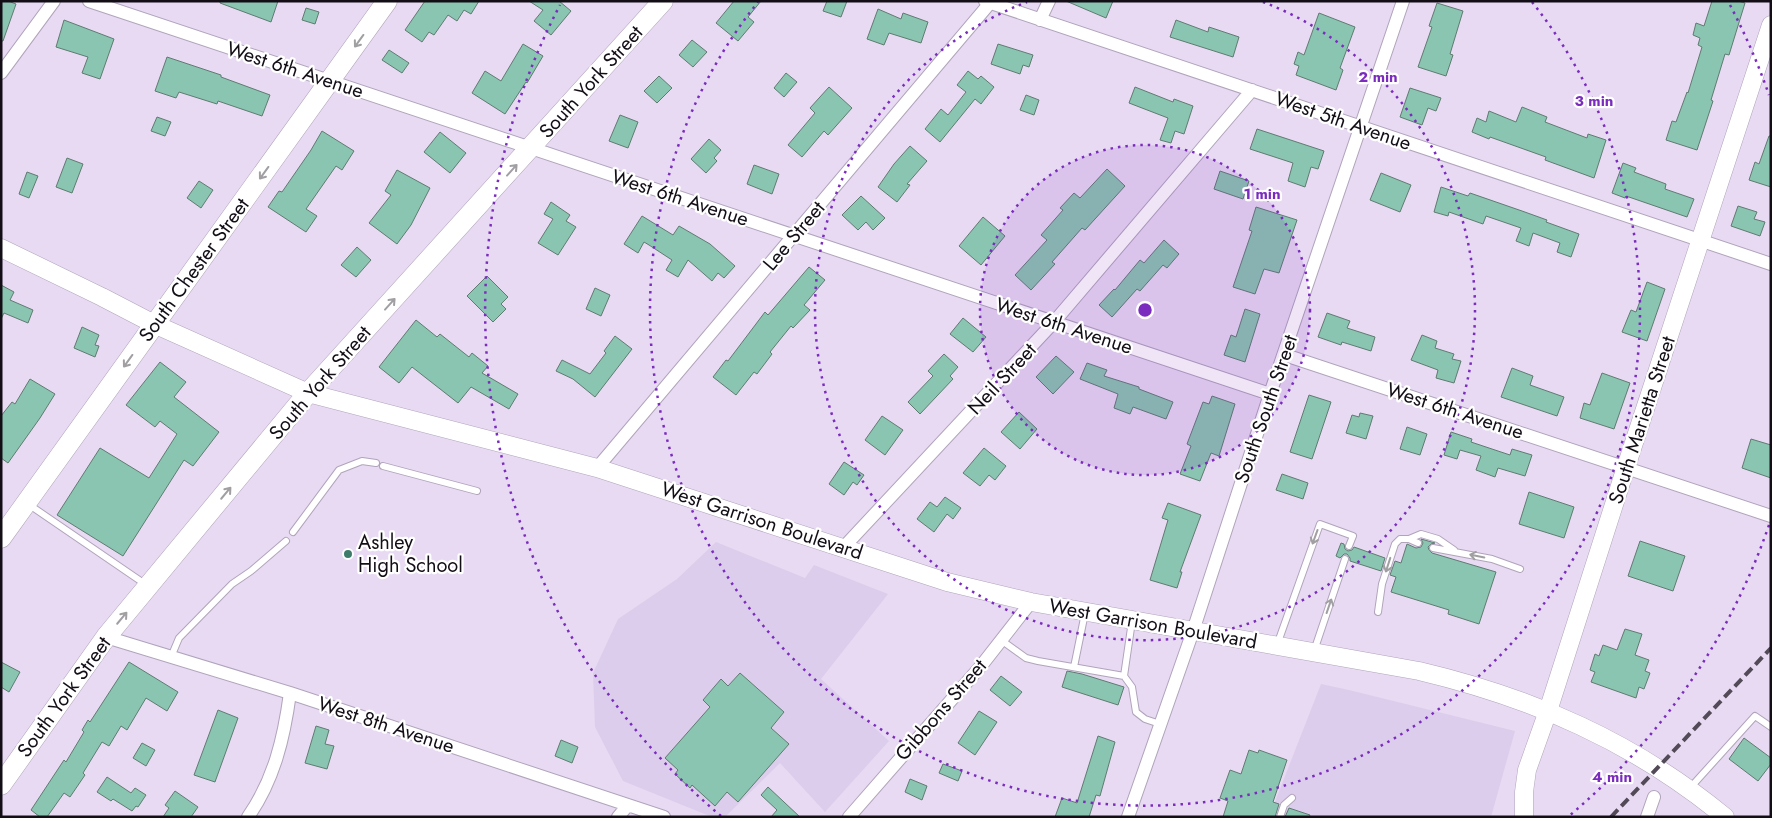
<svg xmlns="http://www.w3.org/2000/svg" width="1772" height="818" viewBox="0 0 1772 818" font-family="Jost,sans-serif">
  <rect width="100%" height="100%" fill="#e7daf2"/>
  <!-- built -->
  <path fill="#ddcdec" d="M716 542 805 578 814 565 888 594 821 679 889 741 825 812 780 763 725 817H712L623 781 595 727 593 673 618 619 677 579Z
    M1321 684 1349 690 1515 731 1491 817H1269Z"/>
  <!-- building -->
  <path fill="#8ac5b1" stroke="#5f7b71" d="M1 1H8L16 4 3 41H1Z
    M220 1H278L271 22 220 3Z
    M425 1H479L471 14 464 10 457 21 448 15 434 35 429 32 422 42 405 30Z
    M529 1H559L571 11 551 35 534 21 543 10Z
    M734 1H761L748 17 754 22 738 41 716 23Z
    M827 1H847L841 17 823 11Z
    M1066 1H1113L1106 18Z
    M1712 1H1738L1745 3 1729 55 1725 54 1711 100 1713 101 1697 150 1666 140 1672 121 1676 122 1687 92 1688 93 1702 47 1698 45 1700 38 1693 35 1696 23 1704 26Z
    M1437 3 1463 11 1450 54 1453 55 1446 76 1418 67 1432 27 1429 26Z
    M306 8 319 12 315 24 302 20Z
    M878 9 901 19 903 13 928 22 921 43 889 33 884 45 867 39Z
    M1319 13 1355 27 1340 68 1343 70 1336 90 1296 75 1299 66 1294 64 1298 52 1304 55Z
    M64 20 114 39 100 79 82 73 88 57 56 47Z
    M1176 20 1208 32 1209 27 1239 37 1233 57 1170 37Z
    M692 40 707 52 693 67 679 55Z
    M523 44 543 56 527 83 526 82 505 114 472 93 485 71 501 81Z
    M998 44 1033 55 1029 67 1023 65 1020 74 991 64Z
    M389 50 409 63 402 73 382 60Z
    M167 57 221 75V77L270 95 262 116 218 101 217 104 179 92 176 98 155 91Z
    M968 71 978 79 981 76 994 87 981 104 975 99 940 142 925 129 941 109 948 115 966 92 957 85Z
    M786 73 797 82 784 97 774 88Z
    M659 76 672 88 657 103 644 91Z
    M829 87 852 108 828 135 824 131 802 157 788 145 815 113 810 108Z
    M1135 87 1173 102 1174 99 1193 106 1184 134 1175 131 1171 143 1160 140 1168 118 1129 103Z
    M1410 88 1441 98 1436 111 1428 108 1422 125 1400 117Z
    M1026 95 1039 100 1034 115 1020 110Z
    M1522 107 1547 117 1545 122 1587 138 1588 134 1606 140 1594 178 1545 160 1546 157 1490 137 1489 139 1472 132 1477 118 1486 122 1489 111 1516 122Z
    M620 115 638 122 628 148 609 141Z
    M157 117 171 122 165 136 151 131Z
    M1257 129 1324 151 1318 169 1311 167 1305 187 1288 181 1293 163 1250 149Z
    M322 131 354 151 342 170 336 166 306 209 317 216 306 232 268 207 279 191 282 192 311 150Z
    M440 132 466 153 450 173 424 152Z
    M1769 136H1771V187L1749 180 1755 162 1759 164Z
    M709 139 721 150 714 158 717 161 706 173 691 159Z
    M910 146 927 161 907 184 910 185 897 202 878 187 894 164Z
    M67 158 83 164 72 193 56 187Z
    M1623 163 1636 168 1634 172 1666 184 1665 189 1694 199 1687 217 1626 196 1625 198 1612 193Z
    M754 165 779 174 772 194 747 184Z
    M1107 169 1125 186 1085 230 1082 228 1052 262 1055 264 1031 290 1015 275 1047 240 1041 235 1063 210 1060 208 1074 193 1080 198Z
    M397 170 430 188 411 225 397 244 369 223 391 195 385 191Z
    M1220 171 1249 181 1243 199 1214 189Z
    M27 172 38 176 29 198 19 194Z
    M1381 173 1411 185 1400 212 1370 200Z
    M199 181 213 190 201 208 187 198Z
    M1441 187 1468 196 1470 193 1522 211 1547 220 1546 222 1579 234 1571 257 1557 252 1560 243 1533 233 1529 246 1516 241 1521 228 1486 216 1483 224 1449 212 1448 216 1434 212Z
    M861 196 885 218 873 230 866 222 858 230 842 215Z
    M551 202 570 215 566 221 576 227 558 255 538 243 553 219 544 214Z
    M1738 206 1757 212 1754 219 1765 222 1760 236 1731 226Z
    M1256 207 1297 220 1279 273 1264 269 1255 294 1233 287 1252 231 1249 230Z
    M642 216 673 235 679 226 710 244 735 266 724 278 718 273 712 281 688 260 678 277 666 270 672 260 649 245 644 242 638 253 624 244Z
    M983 217 1005 236 981 265 959 246Z
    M1164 240 1179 254 1167 268 1163 265 1140 291 1137 289 1112 317 1099 305 1114 289 1115 290 1140 260 1144 263Z
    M357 247 371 260 356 277 341 265Z
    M809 267 825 280 804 305 810 310 793 328 791 326 770 352 772 354 757 374 754 372 736 395 713 377 726 360 728 361 765 312 768 315Z
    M487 276 508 297 501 304 506 309 493 322 467 296Z
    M1647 282 1665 289 1647 341 1622 332 1631 310 1636 312Z
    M1 285 14 292 10 300 33 310 28 323 4 313 1 319Z
    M595 288 610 295 601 316 586 309Z
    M1245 309 1260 314 1245 362 1224 355 1231 335 1236 337Z
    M1327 313 1350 321 1347 328 1375 337 1371 351 1342 342 1341 345 1318 337Z
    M963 318 986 337 973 352 950 334Z
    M416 320 437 337 440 334 469 357 472 353 488 366 482 373 518 394 509 409 471 387 458 403 412 367 399 383 379 367Z
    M82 327 99 335 95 345 99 346 95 357 74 348Z
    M1422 335 1437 341 1435 348 1454 354 1452 359 1461 361 1454 383 1436 378 1438 370 1411 360Z
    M615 336 632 349 595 397 573 379 556 371 562 360 590 374 606 353 604 351Z
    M944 354 958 367 950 376 953 379 920 414 908 402 933 376 928 371Z
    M1056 356 1074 372 1053 394 1036 377Z
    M160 362 186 382 174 397 219 432 193 466 184 460 123 556 57 515 100 448 149 478 177 434 160 421 155 427 126 405Z
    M1087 363 1107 370 1104 376 1139 387V389L1173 402 1166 419 1133 407 1130 414 1114 408 1118 394 1080 379Z
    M1512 368 1533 376 1530 385 1564 397 1557 416 1501 397Z
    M1602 373 1630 383 1614 429 1580 418 1584 403 1590 405Z
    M30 379 55 394 40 418 8 463 1 458V416L12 402 15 404Z
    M1309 395 1331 402 1312 459 1290 452Z
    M1212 396 1235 404 1219 456 1211 453 1200 481 1180 474 1191 446 1187 444 1203 402 1209 404Z
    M1019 412 1037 429 1020 449 1001 432Z
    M1360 413 1373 416 1366 439 1346 433 1352 415 1359 417Z
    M882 416 903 430 885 455 865 440Z
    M1407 427 1427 434 1420 455 1400 449Z
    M1451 432 1472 439 1471 442 1510 455 1512 449 1532 455 1525 476 1498 468 1495 477 1476 470 1481 456 1460 450 1457 459 1444 455Z
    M1751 439 1771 445V478L1742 468Z
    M984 448 1006 466 995 480 989 475 980 486 963 473Z
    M844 462 864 475 857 485 853 482 844 495 829 484Z
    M1282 474 1308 483 1303 499 1276 490Z
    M1529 492 1574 507 1564 538 1519 524Z
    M945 497 961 508 953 519 947 514 934 532 917 519 930 502 937 507Z
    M1168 503 1201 515 1180 572H1182L1177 588 1150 580 1168 520 1162 518Z
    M1421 539 1435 543 1431 544 1428 547 1429 550 1432 553 1496 572 1479 624 1448 614 1449 610 1391 592 1396 577 1390 575 1395 561 1401 563 1407 544 1416 548 1421 547 1423 543Z
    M1640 541 1685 556 1673 591 1628 576Z
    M1341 543 1344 544 1345 549 1348 551 1352 550 1354 547 1385 558 1381 571 1350 561V558L1347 554H1344L1340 558 1336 556Z
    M1625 629 1642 634 1635 655 1649 660 1645 671 1650 673 1644 689 1639 687 1636 698 1591 682 1595 672 1590 670 1595 654 1599 656 1603 645 1617 650Z
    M1 662 20 672 9 692 1 687Z
    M129 662 178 692 167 711 146 698 127 730 121 726 109 746 102 742 83 773 85 775 70 797 64 793 47 817H40L31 810 64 760 66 762 84 732 82 730 88 720 90 722Z
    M1067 671 1082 674 1124 687 1118 705 1062 687Z
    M740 673 784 712 771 728 789 744 738 802 727 792 715 806 692 785 690 788 675 774 678 770 665 758 710 707 703 700 721 679 728 686Z
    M1001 676 1022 692 1010 706 990 690Z
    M218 710 238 718 215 782 194 775Z
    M979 711 997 722 975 755 958 743Z
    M316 726 329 730 325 744 334 746 327 769 305 763Z
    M1098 736 1115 742 1100 796 1096 795 1089 817H1055L1062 798 1077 803Z
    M1744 738 1771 758V764L1758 781 1729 759Z
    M561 740 578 747 572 763 555 756Z
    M142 743 155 750 146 766 133 758Z
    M1249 750 1258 753 1259 750 1287 760 1273 802 1279 804 1275 817H1223L1228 801 1220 798 1230 770 1241 774Z
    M943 764 962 771 958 781 939 773Z
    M107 777 131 793 135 788 146 795 138 807 136 806 132 811 113 799 111 801 97 792Z
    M910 779 927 786 922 800 905 792Z
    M768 787 800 817H771L777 810 761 795Z
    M175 791 198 807 191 817H163L169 808 165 805Z
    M1289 808 1310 815 1309 817H1285Z"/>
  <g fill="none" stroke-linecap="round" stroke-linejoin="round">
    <defs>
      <path id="lane" d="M383 466 477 491
        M28 504 145 584
        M293 532 339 470 362 461 376 463
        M1409 539 1421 534 1438 539 1454 550
        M1433 548 1492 559 1520 569
        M1378 612 1382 584 1395 544 1400 539H1409L1418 543
        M1001 640 1026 658 1038 661 1124 676 1132 687 1136 712 1145 719 1160 724
        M1277 645 1320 524 1353 536 1349 546
        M1314 651 1345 559
        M171 657 179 638 232 584 251 571 286 541
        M1074 667 1085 613
        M1124 676 1132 621
        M1690 788 1755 716 1771 727
        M1280 817 1284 805 1292 798"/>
      <path id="street" d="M89 1 1270 394
        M985 1 1771 264
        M1040 20 1049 1
        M1 73 54 1
        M1285 355 1771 516
        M597 468 990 3
        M843 548 1054 322 1252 90
        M106 637 290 693 664 817
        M248 817C274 780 284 738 290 693
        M618 817 628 805
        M849 817 981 666 1031 602
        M1128 817 1193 631 1270 394 1403 1
        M1647 817 1654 797"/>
      <path id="secondary" d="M1 248 102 297 154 324 308 393 597 468 947 582 1031 602 1419 671C1533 698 1634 742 1725 817
        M1524 817V792L1527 770 1548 711 1626 467 1771 25"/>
      <path id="primary" d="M1 538 387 1
        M1 785 106 637 308 393 663 1"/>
    </defs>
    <!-- lane casing -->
    <use href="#lane" stroke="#b0a4bb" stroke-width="8"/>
    <!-- street casing -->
    <use href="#street" stroke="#b0a4bb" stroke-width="14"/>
    <!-- secondary casing -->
    <use href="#secondary" stroke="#b0a4bb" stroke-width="19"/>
    <!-- primary casing -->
    <use href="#primary" stroke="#b0a4bb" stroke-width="21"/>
    <!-- lane -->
    <use href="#lane" stroke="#fff" stroke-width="6"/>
    <!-- street -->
    <use href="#street" stroke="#fff" stroke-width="12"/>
    <!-- secondary -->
    <use href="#secondary" stroke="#fff" stroke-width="18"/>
    <!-- primary -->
    <use href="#primary" stroke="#fff" stroke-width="20"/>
    <!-- rail -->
    <path stroke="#524a57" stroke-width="4" stroke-dasharray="10 5" stroke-linecap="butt" d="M1611 817 1771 648"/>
  </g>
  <!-- one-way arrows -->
  <defs><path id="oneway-shaft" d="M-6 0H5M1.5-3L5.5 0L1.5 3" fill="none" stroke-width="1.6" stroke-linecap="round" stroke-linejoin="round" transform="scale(1.25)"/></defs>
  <g stroke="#a19fa2">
    <use href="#oneway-shaft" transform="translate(359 41) rotate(126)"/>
    <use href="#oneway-shaft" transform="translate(512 170) rotate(-48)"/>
    <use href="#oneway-shaft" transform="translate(264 173) rotate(126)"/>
    <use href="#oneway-shaft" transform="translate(390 304) rotate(-48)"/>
    <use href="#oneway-shaft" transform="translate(128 361) rotate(126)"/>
    <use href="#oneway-shaft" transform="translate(226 493) rotate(-50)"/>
    <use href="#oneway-shaft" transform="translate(1315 537) rotate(110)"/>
    <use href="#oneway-shaft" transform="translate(1477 556) rotate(-168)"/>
    <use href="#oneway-shaft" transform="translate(1388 565) rotate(108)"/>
    <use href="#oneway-shaft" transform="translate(1329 606) rotate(-71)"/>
    <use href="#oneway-shaft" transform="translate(122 618) rotate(-50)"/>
  </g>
  <!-- distance rings -->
  <circle cx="1145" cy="310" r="165" fill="#7b2cbf" fill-opacity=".12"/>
  <g fill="none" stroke="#7b2cbf" stroke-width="2.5" stroke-dasharray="2.5 5">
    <circle cx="1145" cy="310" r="165"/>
    <path d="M1263 2A330 330 0 1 1 1027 2"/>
    <path d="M1532 2A495 495 0 1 1 758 2"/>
    <path d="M1769 525A660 660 0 0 1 1569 816M721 816A660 660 0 0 1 560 5M1730 5A660 660 0 0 1 1769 95"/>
  </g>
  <!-- markers -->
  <circle fill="#3e7c69" stroke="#fff" stroke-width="2" cx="348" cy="554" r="5"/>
  <g text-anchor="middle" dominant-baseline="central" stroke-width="4.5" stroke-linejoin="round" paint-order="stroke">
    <!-- street labels -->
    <g font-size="20" fill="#130e16" stroke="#fff">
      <text transform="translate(295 70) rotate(18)">West 6th Avenue</text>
      <text transform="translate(591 82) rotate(-48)">South York Street</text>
      <text transform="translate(1343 121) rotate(19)">West 5th Avenue</text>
      <text transform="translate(680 198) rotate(18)">West 6th Avenue</text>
      <text transform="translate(794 236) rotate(-50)">Lee Street</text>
      <text transform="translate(194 270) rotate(-54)">South Chester Street</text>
      <text transform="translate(1064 326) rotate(18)">West 6th Avenue</text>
      <text transform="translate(1002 379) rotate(-47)">Neil Street</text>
      <text transform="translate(320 383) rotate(-49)">South York Street</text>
      <text transform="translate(1266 409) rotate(-71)">South South Street</text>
      <text transform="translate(1455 411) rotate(18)">West 6th Avenue</text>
      <text transform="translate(1642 420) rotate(-72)">South Marietta Street</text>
      <text transform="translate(762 521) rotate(18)">West Garrison Boulevard</text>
      <text transform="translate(1153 624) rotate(10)">West Garrison Boulevard</text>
      <text transform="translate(64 697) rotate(-54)">South York Street</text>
      <text transform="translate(941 710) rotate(-49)">Gibbons Street</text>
      <text transform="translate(386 725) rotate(18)">West 8th Avenue</text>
    </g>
    <!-- poi labels -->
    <g font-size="20" fill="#130e16" stroke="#fff" text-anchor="start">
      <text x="358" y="542">Ashley<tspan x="358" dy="23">High School</tspan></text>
    </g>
  </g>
  <circle cx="1145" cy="310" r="8" fill="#7b2cbf" stroke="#fff" stroke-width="2.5"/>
  <g font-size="15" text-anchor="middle" font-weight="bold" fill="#7b2cbf" stroke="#fff" stroke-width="4.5" stroke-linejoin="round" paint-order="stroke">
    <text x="1378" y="82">2 min</text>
    <text x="1594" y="106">3 min</text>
    <text x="1262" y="199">1 min</text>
    <text x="1612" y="782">4 min</text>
  </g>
  <!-- border -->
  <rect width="1772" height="818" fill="none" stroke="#130e16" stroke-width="5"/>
</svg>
